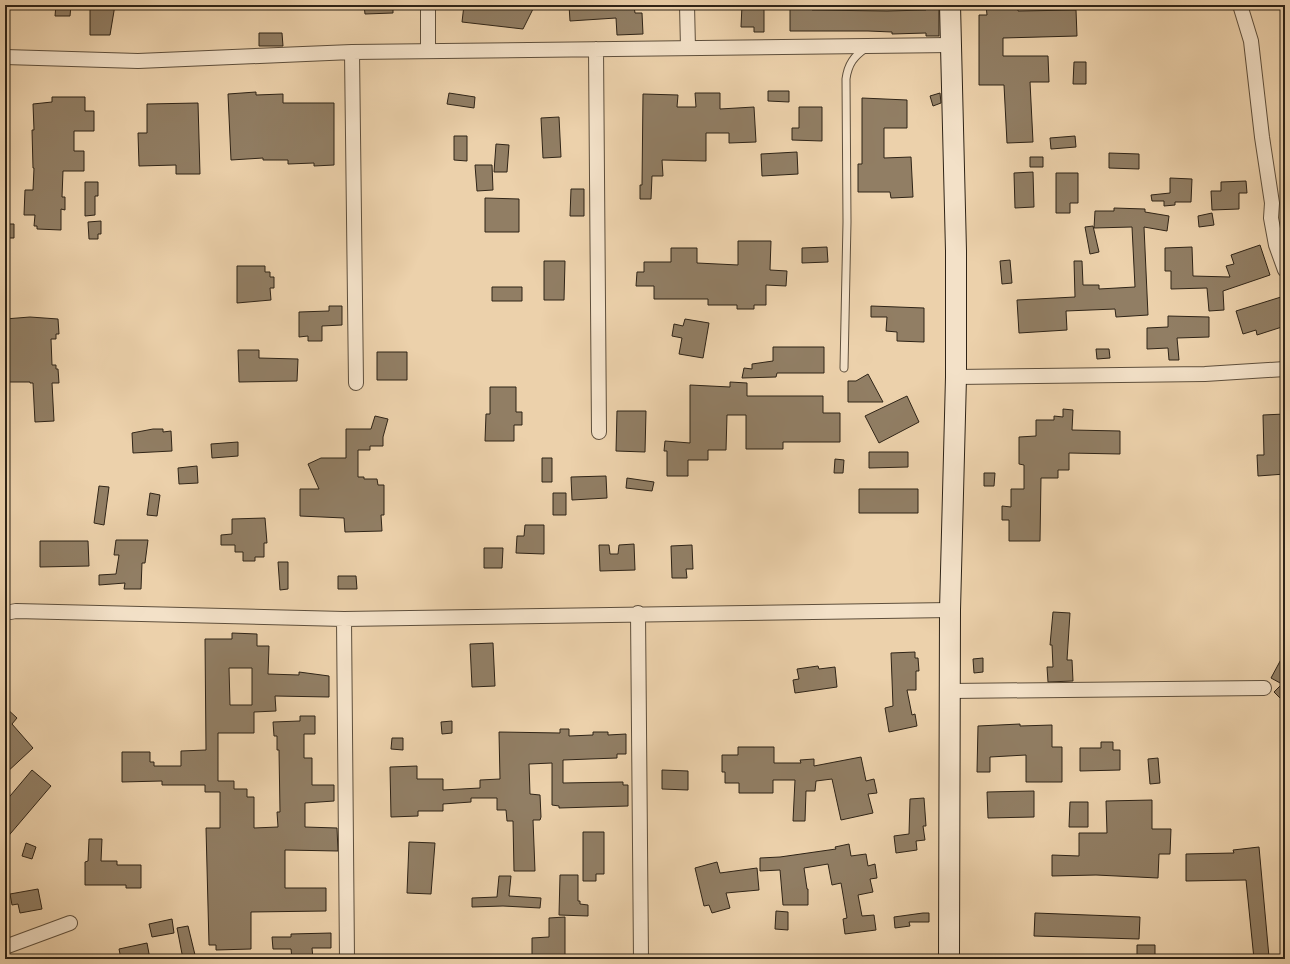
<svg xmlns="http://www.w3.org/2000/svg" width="1290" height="964" viewBox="0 0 1290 964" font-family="Alegreya,serif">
  <rect width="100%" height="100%" fill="#ecd1ab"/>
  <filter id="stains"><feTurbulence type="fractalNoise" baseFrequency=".005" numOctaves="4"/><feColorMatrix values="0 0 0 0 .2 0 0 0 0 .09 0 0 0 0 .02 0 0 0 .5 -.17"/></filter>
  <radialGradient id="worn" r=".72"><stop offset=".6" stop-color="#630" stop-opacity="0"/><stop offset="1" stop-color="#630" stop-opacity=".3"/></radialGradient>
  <!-- building -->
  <path fill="#917e64" stroke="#2f2417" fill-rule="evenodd" d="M56 5H71L70 16H55Z
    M94 5H115L110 35H90V7H94Z
    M364 5H393V13L365 14Z
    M464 5H535L523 29 462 22Z
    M569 5 634 6 635 13H642L643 34 617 35 616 18 570 21Z
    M742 5H764V32H754V27H741Z
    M790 5H812V10L887 11 926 10V6H939V36H926V33L892 34V32L868 31H790Z
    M986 5H1018V11L1076 10 1077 36 1003 38V56H1048L1049 82H1030L1033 142 1007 143 1004 85H979V15H987Z
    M259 33H282L283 46H259Z
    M1074 62H1086V84H1073Z
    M768 91H789V102L768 101Z
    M256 92V95L283 94V103H334V165L314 166V163L288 164V160H263V158L231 160 228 94Z
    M449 93 475 97 474 108 447 104Z
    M695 93H720V109L754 107 756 142 729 143V133H706V161L662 160 663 176H652L651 199H640V185H642L643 94 678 95 677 107H696Z
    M940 93 941 103 933 106 930 96Z
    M52 97H85V111H94V131H74V151H84V171H63L62 197H65V210L61 209V230L37 229V226H34L35 215H24L25 190H33L34 168H33L32 130H34L33 104 52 102Z
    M862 98 907 100V128H884V158L911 157 913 197 891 198 890 192H858V164H862Z
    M198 103 200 174H176V165L139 166 138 133H147V104Z
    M799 107H822V141L792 140V128H799Z
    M559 117 561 157 543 158 541 118Z
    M454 136H467V161L454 160Z
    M1075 136 1076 147 1051 149 1050 138Z
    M496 144 509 145 507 172H494Z
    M797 152 798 174 762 176 761 154Z
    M1109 153 1139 154V169L1109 168Z
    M1030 157H1043V167H1030Z
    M475 165H492L493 190 477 191Z
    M1033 172 1034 207 1015 208 1014 173Z
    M1056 173H1078V203H1070V213H1056Z
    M1170 178 1192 179 1191 202H1175V205L1164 206V201H1152L1151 195 1170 193Z
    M1246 181 1247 193H1239V209L1212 210 1211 191H1221V182Z
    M85 182H98V196H95V215L85 216Z
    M571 189H584V216H570Z
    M485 198 519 199V232H485Z
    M1114 208 1145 209V212L1169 216 1167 231 1144 227 1148 315 1116 317 1115 309 1066 311 1067 330 1019 333 1017 300 1075 297 1074 261H1082L1083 285H1099V289L1135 287 1132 227 1094 228 1095 211H1114Z
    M1212 213 1214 225 1199 227 1198 216Z
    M101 221V234H98V239H89L88 222Z
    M5 224H14V238H5Z
    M1093 226 1099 252 1090 254 1085 227Z
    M738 241H771L770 270 787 271 786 286 766 285V305H754V309H737V305H708V299H654V286H636L637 272H644V262H671V248H697V263L738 265Z
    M1260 245 1270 275 1223 291 1224 310 1209 311 1207 288 1171 289V271H1165V248L1192 247 1193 276 1230 277 1226 266 1234 264 1231 255Z
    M827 247 828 262 802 263V248Z
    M1010 260 1012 283 1002 284 1000 261Z
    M544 261H565L564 300H544Z
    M237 266H265V272H270V277H274V288H270L271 300 237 303Z
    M492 287H522V301H492Z
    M1281 297 1285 310V326L1257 335 1256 330 1243 334 1236 311Z
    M329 306H342V325L322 326V341H308V336L299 337V312L329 311Z
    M871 306 924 308V342L897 341V332L886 331 887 317H871Z
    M1168 316 1209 317V337L1177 338 1179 360H1169L1168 348 1147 349V328L1168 327Z
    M30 317 58 319 59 334H56V339H51L52 365H56V369H58L59 383H52L54 421 35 422 33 383H30V382H5V319Z
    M685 319 709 323 703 358 679 354 682 338 672 336 674 324 683 326Z
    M773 347H824V373H777L776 377 742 378 744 368 752 369V364L773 361Z
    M1096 349H1109L1110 358 1097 359Z
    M238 350H259V358L298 359 297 381 239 382Z
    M377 352H407V380H377Z
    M868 374 883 402H848V381H856Z
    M730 382 747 383V396H823V413H840V442H783V449H746V415H727L726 450H708V460H688V476H667V451H664L665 441 690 443V385L730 387Z
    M490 387H516V412H522V425H514V441H485L486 414H490Z
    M907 396 919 422 879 443 865 416Z
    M1063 409 1073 410 1072 430 1120 431V454L1069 453V470H1058V478H1041L1040 541H1009V520H1002V506L1011 507V489H1024V465L1019 464V437L1036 436V420H1054V416L1063 417Z
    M617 411H646L645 452 616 451Z
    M1285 414V474L1258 476 1257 455H1264L1263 415Z
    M375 416 388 419 383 437V446H370V450H358V477H364V479H377L378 485H384V515H381L382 531 345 532 344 518 300 516V489H319L308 464 321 458H346V429H371Z
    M153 429H163V432L171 431 172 451 133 453 132 433Z
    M238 442V456L212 458 211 444Z
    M869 452H908V467L869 468Z
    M542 458H552V482H542Z
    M835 459 844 460 843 473H834Z
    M197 466 198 483 179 484 178 468Z
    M984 473H995L994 486H984Z
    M606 476 607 498 572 500 571 477Z
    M627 478 654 482 652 491 626 488Z
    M99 486 109 487 104 525 94 523Z
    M859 489H918V513H859Z
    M150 493 160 495 157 516 147 515Z
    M553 493H566V515H553Z
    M265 518 267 543H264V557H255V561H243V552H235V545H221V535L232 534V519Z
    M525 525H544V554L516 553 517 536H524Z
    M116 540H148L145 563H142L141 589H124L125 583 99 585V575L116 574 119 555H114Z
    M40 541H88L89 566 40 567Z
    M634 544 635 570 600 571 599 545H609L610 554H618L619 545Z
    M692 545 693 569H686L687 578H672L671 546Z
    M484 548H503L502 568H484Z
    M278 562H288V589L280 590Z
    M338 576H356L357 589H338Z
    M1053 612 1070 613 1067 660H1072L1073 681 1048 682 1047 667H1053L1052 645H1050Z
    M232 633 257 634V646H269L268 674 299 675V672L329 676V697L275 696 276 711 254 712V733H218V781H234V789H247V797H254V828L278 827 277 812H280L279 750H277V736H274L273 722 300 721V716H315V734H304V758H312V785H334V801L305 803V827L337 828 338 851 285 850V888H326V911L251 912V949L216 950V945H209L206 828H220V792H205V785H162V781L122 782V752H150V762H154V766H181V751L206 750 205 639H232ZM229 668H252V705H230Z
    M493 643 495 686 472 687 470 644Z
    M915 652V658H918L919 671H916V690H907L912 715 915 714 917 726 889 732 885 708 893 706 891 653Z
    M1285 652V703L1274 692 1282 684 1271 678Z
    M983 658V672L974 673 973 659Z
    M818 666 819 669 835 667 837 687 795 693 793 680 799 679 797 669Z
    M5 707 17 718 12 724 33 748 5 774Z
    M452 721V733L442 734 441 722Z
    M1020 724V726L1052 725V747H1062V782H1026V755L990 757V772H977L978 726Z
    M560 729H569V736L593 735V732H608V735L626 734V754H617V758L563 760V783L623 782V785H628V806L559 808V806L552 805V763L529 764 530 794 540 795 541 817 540 820H533L535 871H514L513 821H507L506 810H497V798H471V802L443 804V811H418V816L391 817 390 767 417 766V779H443V790L480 788V780L500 779 499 732 560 733Z
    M392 738H403V750L391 749Z
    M1101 742H1113V750H1120V770L1080 771V748H1101Z
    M738 747H774V763H801L800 760 814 759V766L861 757 866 781 874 779 877 793 868 794 873 813 841 820 832 779 816 781 815 791H806L805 821H793L795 780H773V793H739V783H725V772H722V755H738Z
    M1158 758 1160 783 1150 784 1148 759Z
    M32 770 51 786 5 840V802Z
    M662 770 688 771V790L662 789Z
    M1034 791V817L988 818 987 792Z
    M924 798 926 826H923L925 840 916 841 917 850 896 853 894 836 909 834 910 799Z
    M1152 800V829H1171L1170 854H1159L1158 878 1096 875 1052 876V855L1079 856V833H1107L1106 801Z
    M1070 802H1088V827H1069Z
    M583 832H604V874H596V881H583Z
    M89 839H102L101 861H117V865H141V888H126V885H85V862L88 861Z
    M409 842 435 843 431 894 407 893Z
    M26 843 36 847 32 859 22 856Z
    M849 844 851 856 866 854 868 866 875 864 877 878 870 879 873 892 858 895 862 916 874 915 876 930 845 934 843 919 847 918 841 883 832 885 828 864 804 868 807 889H808V905H783L780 870 760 871V858L780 857 836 849 835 847Z
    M1259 847 1269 957 1254 959 1246 880 1186 881V854L1234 853 1233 850Z
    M717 862 720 873 757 868 759 890 726 893 730 908 712 913 709 905 704 906 695 868Z
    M560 875H578V901H580V904L588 905V916L559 915Z
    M499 876H511L509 896 541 898 540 908 503 906 472 907V898L497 897Z
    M38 889 42 909 20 913 18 904 12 905 10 894Z
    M776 911 788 912V930L775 929Z
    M923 913H929V922H909L910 926 895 928 894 917Z
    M1035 913 1140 917 1139 939 1034 936Z
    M565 917V955L532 956V938L549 937V918Z
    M172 919 174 933 152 937 149 924Z
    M188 926 196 959H183L177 928Z
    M331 933V948H312L313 959H292L291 949H273L272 937H291V934Z
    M147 943 150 959H121L119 949Z
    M1137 945H1155V959H1137Z"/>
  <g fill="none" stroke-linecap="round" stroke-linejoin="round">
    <defs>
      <path id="lane" d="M844 368 847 222 846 79C848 64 854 56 866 48"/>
      <path id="street" d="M428 5V51
        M687 5 688 48
        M1240 5 1251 41 1262 137 1272 203 1271 218 1276 245 1285 270
        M596 49 599 432
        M352 52 356 383
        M5 57 138 61 352 52 951 45
        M956 377 1205 374 1285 369
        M5 613 16 611 344 619 950 610
        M638 613 641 959
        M344 619 347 959
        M951 691 1264 688
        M5 947 70 923"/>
      <path id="secondary" d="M949 959 950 610 956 377V251L950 5"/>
    </defs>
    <!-- lane casing -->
    <use href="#lane" stroke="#5e4f3c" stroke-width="9"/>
    <!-- street casing -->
    <use href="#street" stroke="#5e4f3c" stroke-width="16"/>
    <!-- secondary casing -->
    <use href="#secondary" stroke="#2f2417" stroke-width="22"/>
    <!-- lane -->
    <use href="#lane" stroke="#f3e1c8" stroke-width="7"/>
    <!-- street -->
    <use href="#street" stroke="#f3e1c8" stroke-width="14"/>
    <!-- secondary -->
    <use href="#secondary" stroke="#f3e1c8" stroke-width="20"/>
  </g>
  <!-- margin -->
  <rect width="1290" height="964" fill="none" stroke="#ecd1ab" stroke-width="20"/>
  <rect x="6" y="6" width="1278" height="952" fill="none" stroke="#2f2417" stroke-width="2"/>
  <rect x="10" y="10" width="1270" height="944" fill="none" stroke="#2f2417"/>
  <rect width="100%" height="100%" filter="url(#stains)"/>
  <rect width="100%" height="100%" fill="url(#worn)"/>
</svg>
